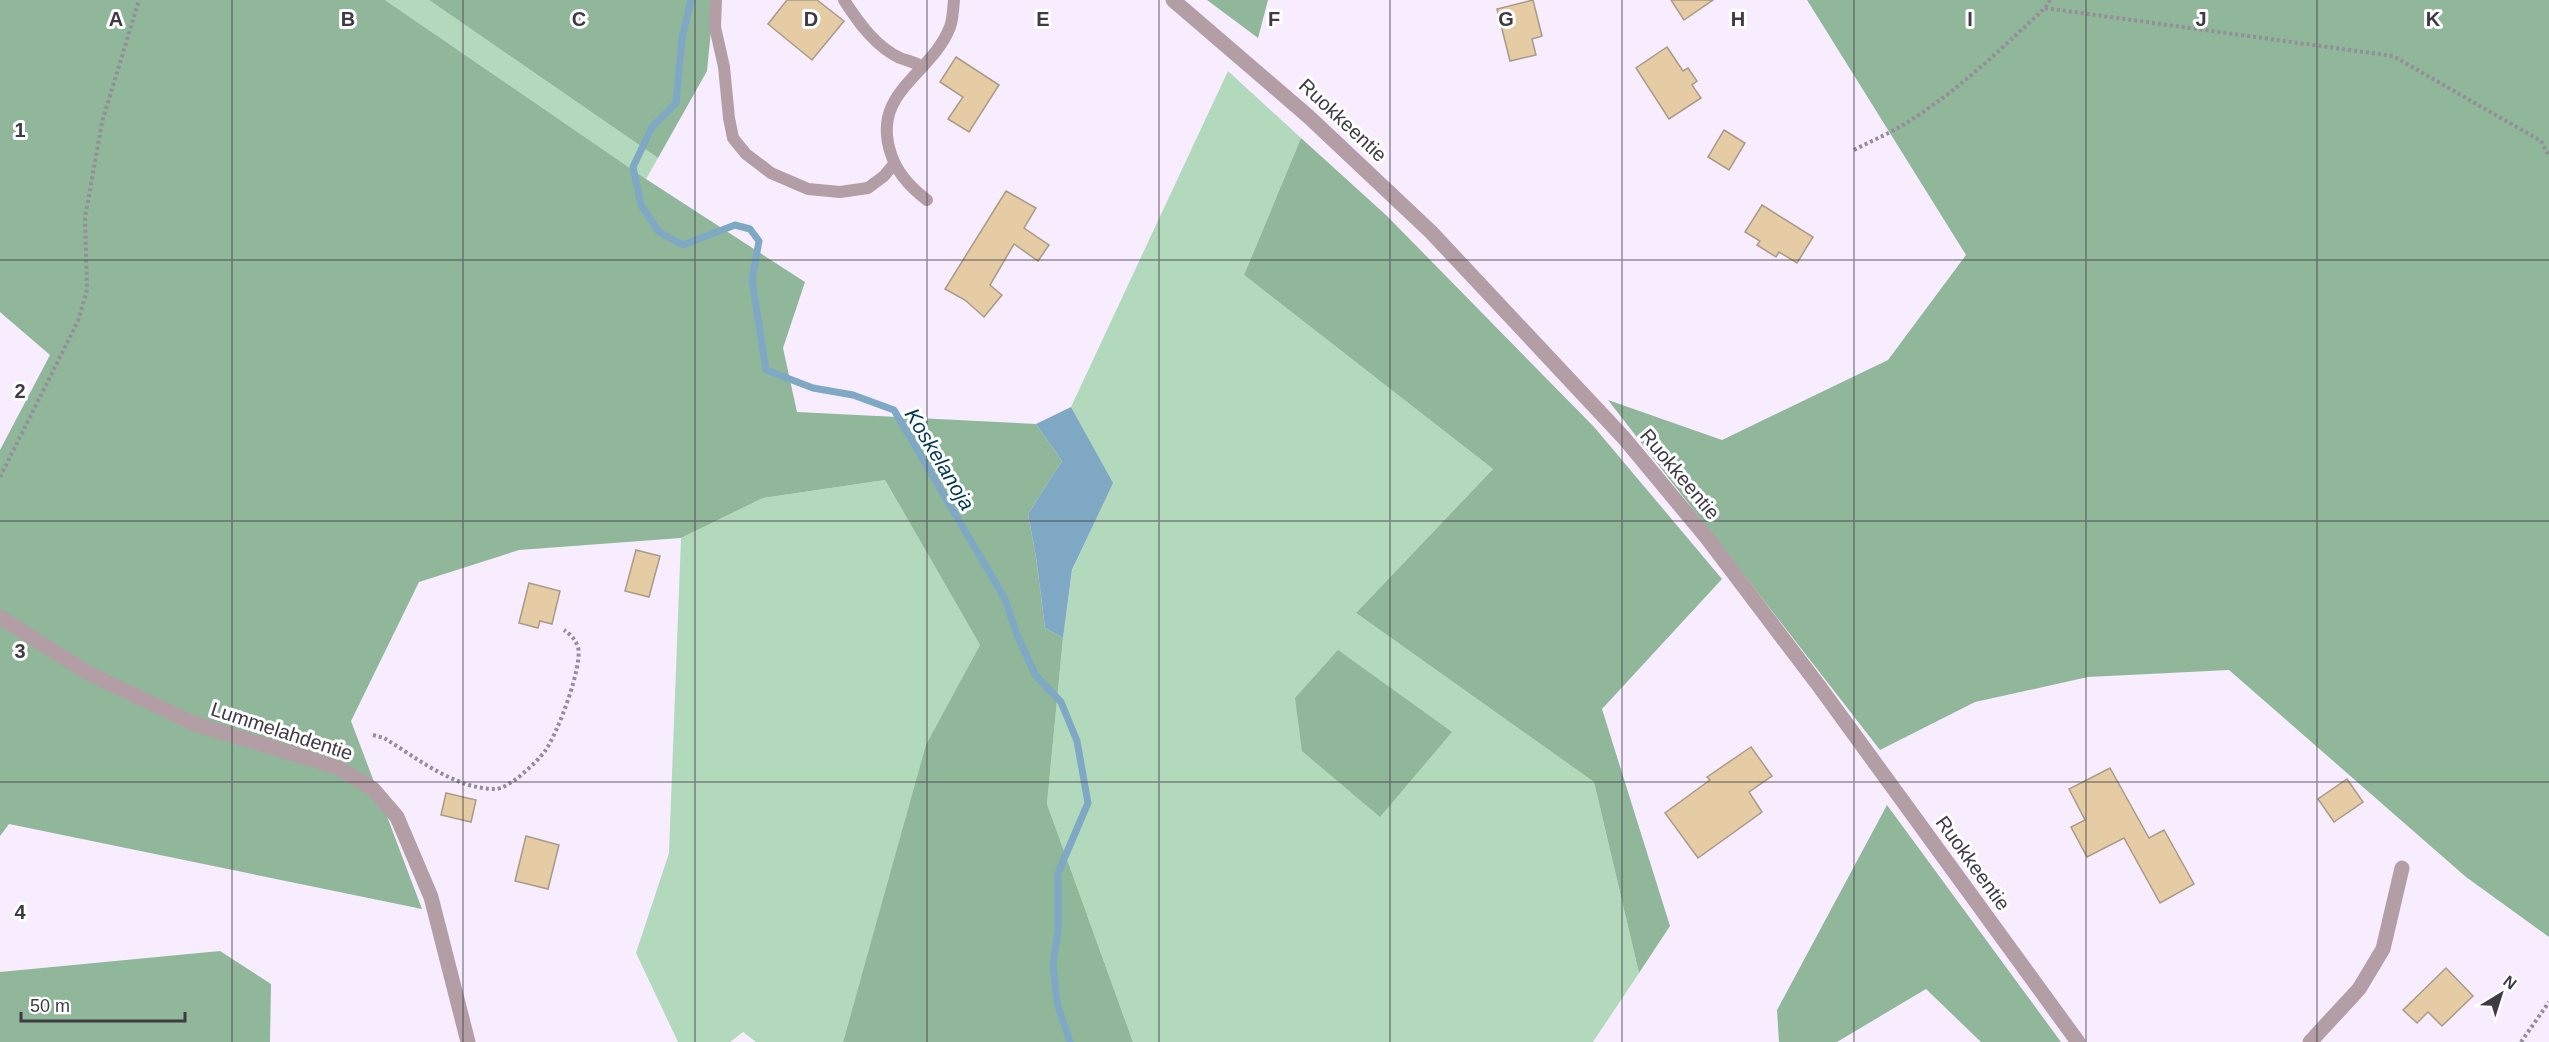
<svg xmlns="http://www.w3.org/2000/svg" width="2549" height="1042" viewBox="0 0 2549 1042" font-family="Arial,sans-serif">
  <rect width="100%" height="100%" fill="#f7edff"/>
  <!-- green -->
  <path fill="#b2d9bb" d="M385 0H429L658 158 646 179Z
    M1228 71 1301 138 1244 275 1493 469 1356 613 1594 782 1639 973 1593 1042H1133L1047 804 1063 638 1072 571 1112 483 1071 407Z
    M885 480 980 645 927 745 843 1042H756L743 1032 730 1042H678L636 953 669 853 681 538 763 498Z"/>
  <!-- forest -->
  <path fill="#90b79a" d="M0 0H385L646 179 805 282 783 348 797 412 1036 424 1062 461 1028 514 1036 557 1045 628 1063 638 1047 804 1133 1042H843L926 745 980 645 885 480 763 498 681 538 519 550 419 582 351 721 422 909 9 824 0 836V450L50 355 0 312Z
    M429 0H714L707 71 658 158Z
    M1207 0H1268L1258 38Z
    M1807 0H2549V937L2466 877 2229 670 2088 677 1975 702 1880 750 1608 400 1722 440 1888 360 1966 255Z
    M1301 138 1387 216 1595 428 1722 579 1602 709 1670 926 1639 973 1594 782 1356 613 1493 469 1244 275Z
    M1338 650 1452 732 1380 817 1302 751 1295 698Z
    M1887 805 2061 1042H1981L1926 989 1837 1042H1779L1777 1010Z
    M220 951 271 984 270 1042H0V972Z"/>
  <!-- water -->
  <path fill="#7fa8c4" d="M1071 407 1113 483 1072 570 1063 638 1045 628 1036 557 1028 514 1062 461 1036 424Z"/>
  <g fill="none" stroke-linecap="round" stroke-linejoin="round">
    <!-- stream -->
    <path stroke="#7fa8c4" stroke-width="7" d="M691 0 682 38 676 103 652 127 633 167 641 205 659 232 683 245 735 225 750 229 759 241 752 280 766 370 813 388 853 395 894 410 1005 599 1017 635 1036 676 1061 702 1077 741 1088 803 1058 873V931L1053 964 1057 1003 1070 1042"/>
  </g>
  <!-- building -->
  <path fill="#e5cca4" stroke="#a89b87" stroke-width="1.5" d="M787 0H817L844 21 812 60 768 24Z
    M1533 0 1542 36 1532 39 1536 55 1510 61 1497 9Z
    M1671 0H1713L1684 20Z
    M1667 47 1683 71 1688 68 1697 81 1692 85 1701 98 1669 119 1636 68Z
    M956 57 999 85 969 132 948 119 963 97 940 82Z
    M1724 130 1745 143 1729 170 1708 157Z
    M1006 191 1036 208 1024 228 1049 245 1038 261 1014 244 990 285 1002 295 984 317 965 300 945 289Z
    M1762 205 1813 237 1797 263 1779 252 1776 257 1757 245 1760 241 1745 232Z
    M636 550 660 556 649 597 625 591Z
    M529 583 560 591 552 624 540 621 538 628 519 623Z
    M1751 747 1772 776 1749 792 1762 812 1698 858 1665 813 1710 780 1707 777Z
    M2110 768 2149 838 2164 830 2194 884 2160 903 2124 838 2087 857 2071 827 2085 820 2069 789Z
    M2347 779 2363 802 2334 822 2318 799Z
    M446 793 476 800 471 822 441 815Z
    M526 836 559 845 548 889 515 881Z
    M2446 968 2473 996 2442 1026 2428 1012 2417 1023 2403 1010Z"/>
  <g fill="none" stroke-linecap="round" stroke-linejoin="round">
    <!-- path -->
    <path stroke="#948d9a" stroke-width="4" stroke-dasharray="3 3" stroke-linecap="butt" d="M2045 8 2393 56 2541 141 2549 156
      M1854 150C1873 140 1893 132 1911 120 1960 89 2003 47 2045 8L2050 0
      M0 477 78 321 87 290 85 218 102 122 139 0
      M373 735 384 738C417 758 455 789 495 789 509 789 537 762 545 751 557 735 583 666 578 647 575 639 571 635 564 630
      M2521 1042 2549 1002"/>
    <!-- service -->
    <path stroke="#b39ea6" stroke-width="12" d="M716 0 715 27 724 67 729 118 733 138 746 154 771 173 808 189 840 192 868 188 884 176 894 164
      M844 0C858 22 876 47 900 58 908 61 915 62 922 67
      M927 200C911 188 897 173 891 154 870 92 931 76 950 27 953 19 953 9 954 0"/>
    <!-- minor -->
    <path stroke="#b39ea6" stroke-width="15" d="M0 617 88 673 195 724 337 767 373 789 397 817 431 897 468 1042
      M2310 1042 2359 989 2383 949 2402 868"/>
    <!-- tertiary -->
    <path stroke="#b39ea6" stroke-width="15" d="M1173 0 1309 117 1431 232 1624 438 1707 538 1819 686 2078 1042"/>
  </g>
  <!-- grid -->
  <path fill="none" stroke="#3f3a43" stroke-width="1.5" stroke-opacity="0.55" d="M232 0V1042M463 0V1042M695 0V1042M927 0V1042M1159 0V1042M1390 0V1042M1622 0V1042M1854 0V1042M2086 0V1042M2317 0V1042M0 260H2549M0 521H2549M0 782H2549"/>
  <g text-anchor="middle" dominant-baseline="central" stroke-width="6" stroke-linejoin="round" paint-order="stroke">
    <!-- street labels -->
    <g font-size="20" fill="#3f3a43" stroke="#fff">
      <text transform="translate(1343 120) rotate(43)">Ruokkeentie</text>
      <text transform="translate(1680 474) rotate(50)">Ruokkeentie</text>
      <text transform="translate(282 731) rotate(18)">Lummelahdentie</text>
      <text transform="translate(1973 863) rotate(54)">Ruokkeentie</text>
    </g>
    <!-- water labels -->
    <g font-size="21" font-style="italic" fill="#003753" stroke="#fff">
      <text transform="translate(940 459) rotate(59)">Koskelanoja</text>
    </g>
  </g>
  <g font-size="20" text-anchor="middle" font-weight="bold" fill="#3f3a43" stroke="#fff" stroke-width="6" stroke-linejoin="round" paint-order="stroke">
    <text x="116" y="26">A</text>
    <text x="348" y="26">B</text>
    <text x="579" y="26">C</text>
    <text x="811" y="26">D</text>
    <text x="1043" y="26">E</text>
    <text x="1274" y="26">F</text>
    <text x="1506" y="26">G</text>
    <text x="1738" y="26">H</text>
    <text x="1970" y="26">I</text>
    <text x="2201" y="26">J</text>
    <text x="2433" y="26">K</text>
    <text x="20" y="137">1</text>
    <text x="20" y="398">2</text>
    <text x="20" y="658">3</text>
    <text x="20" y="919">4</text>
  </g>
  <!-- north arrow -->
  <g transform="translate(2501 994) rotate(38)" stroke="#ffffff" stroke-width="4.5" paint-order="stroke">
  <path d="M0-4.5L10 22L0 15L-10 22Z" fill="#3f3a43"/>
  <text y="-9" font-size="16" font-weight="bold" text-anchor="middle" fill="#3f3a43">N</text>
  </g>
  <!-- scale -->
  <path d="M21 1012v9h164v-9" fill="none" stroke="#3f3a43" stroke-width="3"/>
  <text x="30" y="1012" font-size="18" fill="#3f3a43" stroke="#ffffff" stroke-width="4.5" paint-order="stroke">50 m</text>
</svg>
